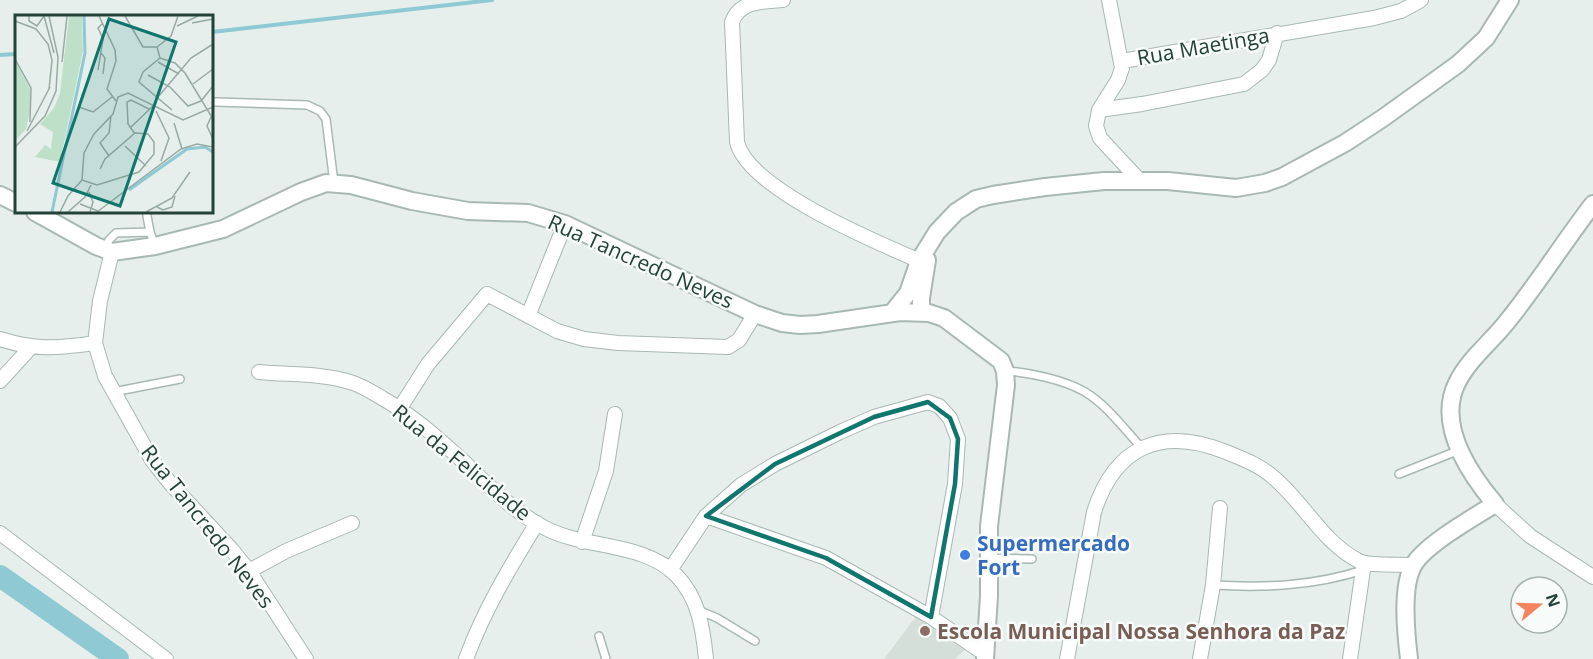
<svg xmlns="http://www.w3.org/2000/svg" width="1593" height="659" viewBox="0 0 1593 659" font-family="'Open Sans',sans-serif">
  <rect width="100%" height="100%" fill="#e6efeb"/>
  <!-- built -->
  <path fill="#d4dfda" d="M918 614 968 647 955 659H884Z"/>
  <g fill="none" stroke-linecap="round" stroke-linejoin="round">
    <!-- stream -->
    <path stroke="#8ec9d4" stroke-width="4" d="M212 32 492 0
      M0 55 16 54"/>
    <!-- river -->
    <path stroke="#8ec9d4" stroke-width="22" d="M0 576 118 659"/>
    <defs>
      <path id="service" d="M216 102 307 105 320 111 326 119 334 183
        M147 216 150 232 155 246
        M105 250 109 240 116 233 150 232
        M1005 371C1028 372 1065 380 1085 392 1107 405 1124 429 1141 447
        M113 392 180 379
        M1399 474 1452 453
        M989 558 1032 559
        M1213 585C1264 588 1314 586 1363 570
        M698 610 717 618 755 641
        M599 636 606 659"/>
      <path id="minor" d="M783 0C763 2 740 0 732 22L737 142C748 190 883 245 927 264
        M1109 0 1122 68 1118 80 1099 110 1096 126 1100 138 1139 180
        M1122 61 1374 18 1401 11 1421 0
        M1099 110 1142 104 1244 84 1262 70 1269 60 1277 33
        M112 252 100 301 95 343 105 376 152 460 170 483 232 550 249 571 306 659
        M528 316 565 224
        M0 339C38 351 56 348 95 343
        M259 372C289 375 321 373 350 382 361 385 372 392 382 398 412 415 439 439 464 462 489 486 514 512 545 528 585 549 644 542 676 575 699 598 703 629 706 659
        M0 381 31 347
        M400 408 428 364 487 294 557 331 584 339 618 343 728 347 739 340 755 314
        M1495 504 1530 536 1593 577
        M706 516 826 558 931 617 979 650
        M0 533 166 659
        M582 542 606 471 615 414
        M670 570 706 516 741 485 775 464 840 432 874 417 928 402 939 406 950 418 958 439 955 484 931 617
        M249 571 286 551 352 523
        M466 659C484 610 510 567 537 523
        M1067 659 1094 512C1115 446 1162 426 1226 452 1243 459 1260 465 1274 478 1304 503 1323 543 1359 561 1368 566 1400 564 1413 565
        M1200 659 1213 585 1220 508
        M1350 659 1364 563"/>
      <path id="tertiary" d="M0 195 16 203
        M35 212 96 246 112 252 155 246 223 229 301 192 326 183 351 185 412 201 468 211 528 213 565 224 755 314 782 323 800 325 818 324 900 312 929 313 944 318 1001 361 1005 371 1006 385 989 526V596L985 659
        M921 312V298L927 260
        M892 313 908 293 919 261 937 232 956 212 976 199 993 195 1045 187 1104 181H1168L1236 188 1265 183 1282 177 1345 143 1383 118 1458 64 1486 38 1510 0
        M1409 659C1406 634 1401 588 1413 566 1423 546 1474 517 1495 504 1469 473 1436 425 1457 383 1468 360 1490 343 1506 323 1537 285 1563 243 1593 204"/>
    </defs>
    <!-- service casing -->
    <use href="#service" stroke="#a8b8b2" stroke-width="10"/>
    <!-- minor casing -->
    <use href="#minor" stroke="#a8b8b2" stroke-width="16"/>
    <!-- tertiary casing -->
    <use href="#tertiary" stroke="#a8b8b2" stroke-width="20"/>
    <!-- service -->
    <use href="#service" stroke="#fff" stroke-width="7"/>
    <!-- minor -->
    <use href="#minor" stroke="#fff" stroke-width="14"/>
    <!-- tertiary -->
    <use href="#tertiary" stroke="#fff" stroke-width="16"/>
  </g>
  <!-- marked area -->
  <path fill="none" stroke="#0f766e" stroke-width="4.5" stroke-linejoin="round" d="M928 402 950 418 958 439 955 484 931 617 826 558 706 516 775 464 874 417Z"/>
  <!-- markers -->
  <circle fill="#3f7fe0" stroke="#f7fbf9" stroke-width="2" cx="965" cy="555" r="6"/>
  <circle fill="#8d6e63" stroke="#f7fbf9" stroke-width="2" cx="925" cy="631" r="6"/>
  <g text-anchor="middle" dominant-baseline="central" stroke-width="5" stroke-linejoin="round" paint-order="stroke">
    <!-- street labels -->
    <g font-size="21" fill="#24423a" stroke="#f7fbf9">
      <text transform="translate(1203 46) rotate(-10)">Rua Maetinga</text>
      <text transform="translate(641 261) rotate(24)">Rua Tancredo Neves</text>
      <text transform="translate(462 462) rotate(39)">Rua da Felicidade</text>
      <text transform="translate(208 526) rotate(52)">Rua Tancredo Neves</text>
    </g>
    <!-- shop labels -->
    <g font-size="21" font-weight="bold" fill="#366cbe" stroke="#f7fbf9" text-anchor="start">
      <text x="977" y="543">Supermercado<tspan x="977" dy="24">Fort</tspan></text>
    </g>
    <!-- education labels -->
    <g font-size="21" font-weight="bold" fill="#785e54" stroke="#f7fbf9" text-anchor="start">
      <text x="937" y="631">Escola Municipal Nossa Senhora da Paz</text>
    </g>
  </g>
  <!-- overview -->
  <g transform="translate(15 15)">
    <rect width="198" height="198" fill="#e6efeb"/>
    <path d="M54 1H67L68 36 45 147 20 142 30 130 36 134 38 117 25 109 39 93 45 78ZM0 45 15 74 16 92 11 114 0 126Z" fill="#bfe0c8"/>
    <path fill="none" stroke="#8ec9d4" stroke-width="3" d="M114 175 172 134 190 132 198 137M37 197 70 38 69 1"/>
    <path fill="none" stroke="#98aaa4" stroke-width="1.5" d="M14 1V6L22 11 29 1M29 1 39 38M84 1 100 35 101 46 92 74 101 86M110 1 128 32H142L145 43 160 48 170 58 198 104M0 6 21 14 33 29 37 45 34 74M177 8 198 4M162 11 183 1M142 32 156 21 163 1M86 38 90 43 88 59M145 43 128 57 124 67 157 95M0 44 16 73 15 107M47 47 52 1M143 47 164 59M83 55 88 24 83 13 87 9M133 60 155 72 173 91 186 86 198 71M178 69 198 54M68 77 64 92 78 97 97 82M143 82 176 43 198 29M141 96 154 123 146 146M196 102 192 111 198 124M159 108 167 134M115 113 139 90M12 116 35 72M120 119 113 109 112 87 116 85 134 94M110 131 131 151M0 132 30 101 41 76 43 42 34 1M94 141 85 128 94 118 96 101M67 165 82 170 124 157 139 139V127L133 119 120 118 90 144 85 154M74 177 78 187 75 197M65 189 83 196M142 192 148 195 157 192 160 181M45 197 53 181 67 165 69 138 79 119 98 99 103 82 113 78 168 105 198 92M53 197 70 182 76 170M82 197 166 134 182 129 198 132M131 197 157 183 175 157"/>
    <path fill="#0f766e" fill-opacity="0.15" stroke="#0f766e" stroke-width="3" d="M94 4 161 27 105 191 38 168Z"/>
    <rect width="198" height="198" fill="none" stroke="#24423a" stroke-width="3"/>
  </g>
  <!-- north arrow -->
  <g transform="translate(1539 605) rotate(71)"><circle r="28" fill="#f7fbf9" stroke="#a3b1ad" stroke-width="1.5"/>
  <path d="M0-4.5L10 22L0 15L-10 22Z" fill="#f4845f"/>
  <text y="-9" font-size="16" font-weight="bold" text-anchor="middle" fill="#24423a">N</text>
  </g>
</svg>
